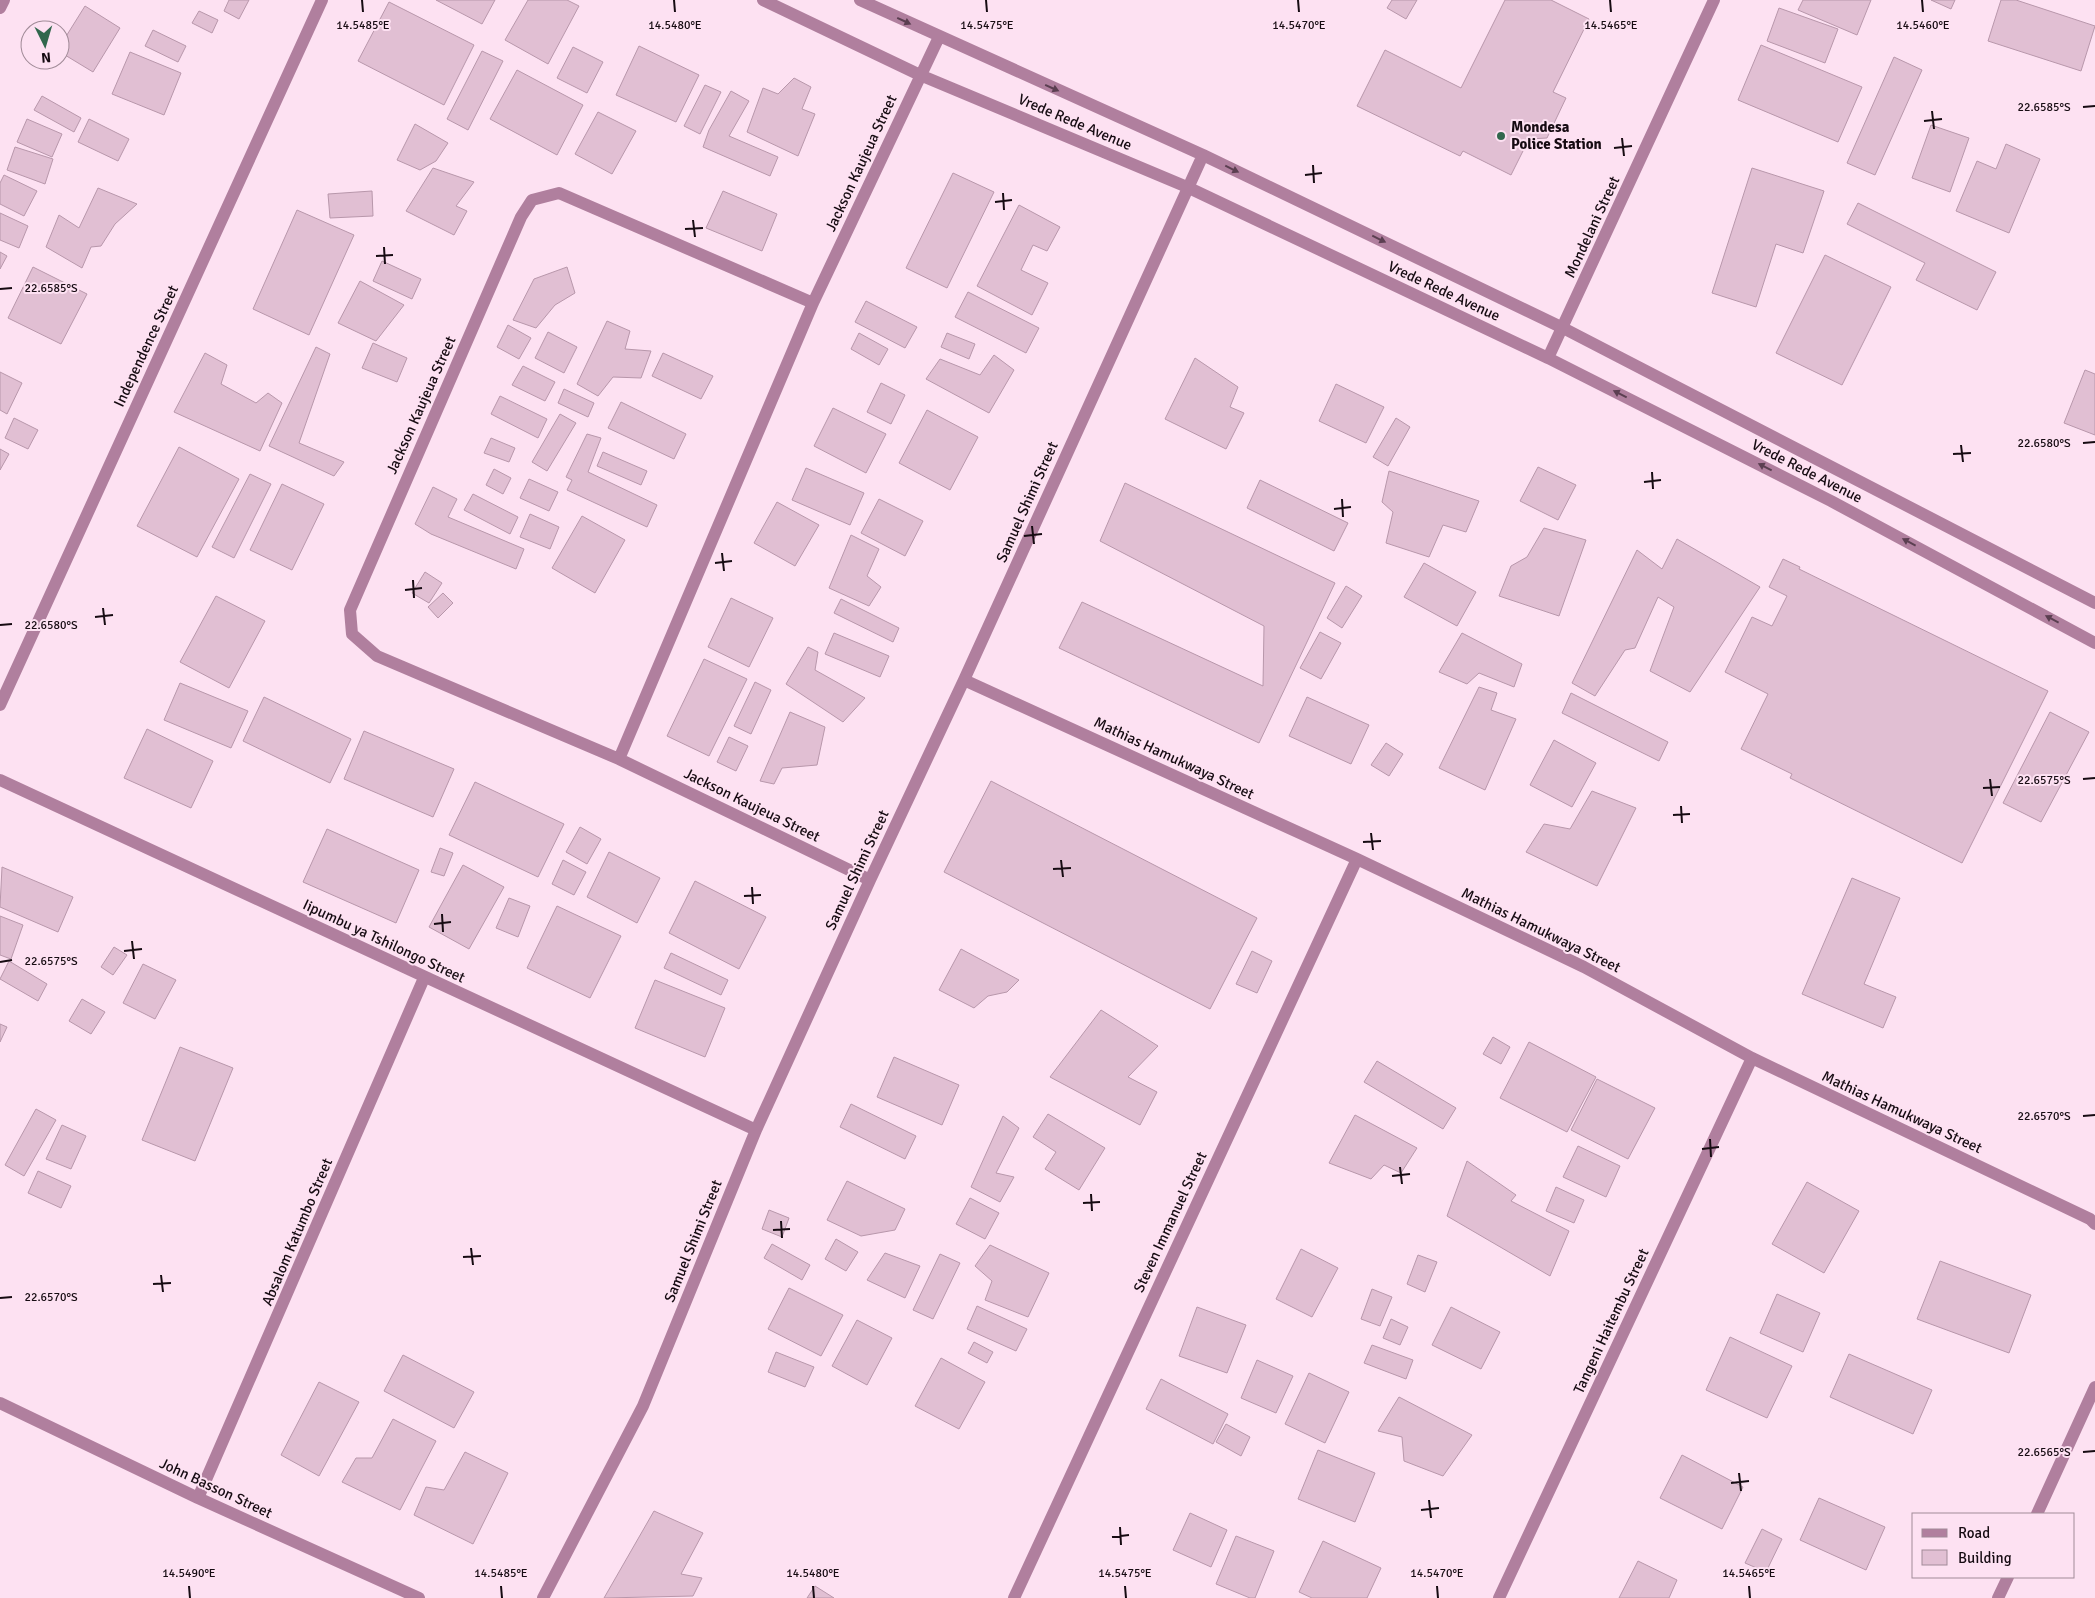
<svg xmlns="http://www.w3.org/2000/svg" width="2095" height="1598" viewBox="0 0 2095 1598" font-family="Signika,sans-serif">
  <rect width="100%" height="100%" fill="#fde1f2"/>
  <!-- building -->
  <path fill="#e1bfd3" stroke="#b897ab" d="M229 0H249L239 19 224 11Z
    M436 0H495L482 24Z
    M528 0H567L579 6 548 64 505 40Z
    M1392 0H1417L1406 19 1387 8Z
    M1505 0H1551L1589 19 1553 92 1566 98 1547 138 1529 139 1511 175 1463 151 1460 156 1357 106 1385 50 1461 88Z
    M1803 0H1871L1857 35 1798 10Z
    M1931 0H1955L1951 9Z
    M2001 0H2016L2095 26 2081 71 1988 41Z
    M389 2 474 45 444 105 358 61Z
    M85 6 120 28 93 72 60 52V46Z
    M1779 8 1838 29 1825 63 1767 41Z
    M199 11 218 20 212 33 192 23Z
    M153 30 186 46 178 62 145 46Z
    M1761 45 1862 87 1838 142 1738 100Z
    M639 46 699 75 676 122 616 95Z
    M573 47 603 62 587 93 557 78Z
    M482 51 503 61 468 130 447 119Z
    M130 52 181 73 164 115 112 94Z
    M1894 57 1922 70 1875 175 1847 163Z
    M517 70 583 105 557 155 490 119Z
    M794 78 811 87 802 109 815 114 798 156 747 132 763 88 778 94Z
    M705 85 721 92 700 134 684 126Z
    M731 91 749 101 729 136 778 157 770 176 703 147 709 130Z
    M42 96 81 118 74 132 34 110Z
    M598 112 636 131 612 174 575 154Z
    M27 119 62 134 52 157 17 142Z
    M89 119 129 139 118 161 78 142Z
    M415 124 448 143 436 161 420 170 397 160Z
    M1931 125 1969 138 1950 192 1912 178Z
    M2006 144 2040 159 2009 233 1956 211 1977 161 1996 169Z
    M15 147 53 159 45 184 7 170Z
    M433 168 474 182 456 206 467 211 454 235 406 211Z
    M1752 168 1824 191 1803 253 1776 244 1756 307 1712 293Z
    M953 173 994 192 947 288 906 268Z
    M4 175 37 191 24 216 0 204V183Z
    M98 188 137 204 115 224 101 246 91 247 82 268 46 247 59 215 79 228Z
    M372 191 373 216 330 218 328 194Z
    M723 191 777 214 762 251 706 228Z
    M1858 203 1996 272 1977 310 1916 280 1925 263 1847 224Z
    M1019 205 1060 227 1047 251 1033 245 1021 270 1048 283 1032 315 977 286Z
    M297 210 354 235 309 335 253 309Z
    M0 213 28 226 19 248 0 240Z
    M0 252 7 256 0 269Z
    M1825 255 1891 287 1842 385 1776 353Z
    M382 261 421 279 412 299 373 281Z
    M33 267 87 294 61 344 8 318Z
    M567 267 575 293 555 305 536 328 513 320 534 279Z
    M360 281 404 305 376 341 338 323Z
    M968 292 1039 328 1026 353 955 317Z
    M866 301 917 327 905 348 855 322Z
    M607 321 630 331 625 349 651 351 641 378 613 377 598 396 577 384Z
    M508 325 531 338 519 359 497 347Z
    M548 332 577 347 564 373 535 358Z
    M859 333 888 349 879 365 851 349Z
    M947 333 975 344 969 359 941 347Z
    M373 343 407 358 397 382 362 368Z
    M316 347 330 354 299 443 344 462 334 476 269 446Z
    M205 353 227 365 221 384 256 403 268 393 282 403 260 451 174 412Z
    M663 353 713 376 701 399 652 376Z
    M994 355 1014 370 989 413 926 379 940 359 980 375Z
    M1195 358 1238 387 1230 407 1244 413 1226 449 1165 419Z
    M523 366 555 382 545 401 512 385Z
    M2085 370 2095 374V435L2064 423Z
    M0 372 22 383 7 414 0 410Z
    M881 383 905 395 891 424 867 412Z
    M1336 384 1384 407 1366 443 1319 421Z
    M564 389 594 403 588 417 558 403Z
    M500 396 547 419 538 438 491 414Z
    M621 402 686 434 674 459 608 428Z
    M833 408 886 434 866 473 814 446Z
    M927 410 978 437 950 490 899 463Z
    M560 414 576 423 547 471 532 462Z
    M14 418 38 430 28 449 5 438Z
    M1396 418 1410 427 1388 466 1373 457Z
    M587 434 601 438 588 472 657 505 647 527 567 490 572 480 566 477Z
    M491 438 515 448 509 462 484 453Z
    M179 447 239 479 197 557 137 526Z
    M0 449 9 454 0 470Z
    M603 452 647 471 641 485 597 466Z
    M1538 467 1576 485 1558 520 1520 501Z
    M806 468 864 493 850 525 792 500Z
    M494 469 511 478 503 494 486 485Z
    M1389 471 1479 501 1466 532 1443 525 1429 557 1386 543 1393 512 1382 502Z
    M250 474 271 484 234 558 212 547Z
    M529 479 558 492 549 511 520 498Z
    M1260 480 1348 523 1334 551 1247 508Z
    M1125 483 1335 583 1259 743 1059 648 1082 602 1263 686 1264 626 1100 541Z
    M282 484 324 504 292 570 250 550Z
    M433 487 457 499 448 517 524 549 516 569 431 534 415 524Z
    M473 494 518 517 510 534 464 510Z
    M879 499 923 521 905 556 861 533Z
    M777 502 819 525 795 566 754 543Z
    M530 514 559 527 550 549 520 537Z
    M582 516 625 540 595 593 552 568Z
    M1544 528 1586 540 1559 616 1499 596 1511 566 1527 557Z
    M851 535 879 549 867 576 881 587 869 606 829 588Z
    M1677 539 1760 587 1690 692 1650 671 1674 607 1658 597 1635 648 1625 650 1595 696 1572 683 1637 550 1662 569Z
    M1783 559 1800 567 1799 569 2048 691 1962 863 1790 778 1792 774 1741 749 1768 694 1725 672 1752 617 1772 626 1787 596 1769 587Z
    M1424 563 1476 592 1457 626 1404 597Z
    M425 572 442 583 429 603 412 593Z
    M1346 586 1362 596 1342 628 1327 618Z
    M443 593 453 603 438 618 428 607Z
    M216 596 265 621 229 688 180 662Z
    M731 598 773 618 749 667 708 647Z
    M841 599 899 628 893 642 834 613Z
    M1320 632 1341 643 1321 679 1300 668Z
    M834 633 889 656 880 677 825 654Z
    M1462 633 1522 664 1514 687 1479 673 1467 684 1439 672Z
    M808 647 818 652 815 670 865 698 843 722 786 684Z
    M704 659 747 679 709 756 667 736Z
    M755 682 771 690 751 734 734 726Z
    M180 683 248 711 231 748 164 720Z
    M1479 687 1497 693 1491 710 1516 719 1485 790 1439 768Z
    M1571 693 1668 742 1659 761 1562 713Z
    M264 697 351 739 330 783 243 741Z
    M1307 697 1369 725 1351 764 1289 736Z
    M790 712 825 727 817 765 782 768 774 784 760 781Z
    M2050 712 2089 732 2041 822 2003 803Z
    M147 729 213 761 191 808 124 778Z
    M364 731 454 769 433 817 344 779Z
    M729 737 748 746 736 771 717 762Z
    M1554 740 1596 763 1572 807 1530 785Z
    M1386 743 1403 754 1389 776 1371 765Z
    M991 781 1257 918 1210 1009 944 872Z
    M475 782 564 824 538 877 449 835Z
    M1592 791 1636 808 1597 886 1526 852 1544 824 1570 829Z
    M580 827 601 839 587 864 566 852Z
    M327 829 419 870 396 923 303 882Z
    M440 848 453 853 444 876 431 872Z
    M609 852 660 878 637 923 587 897Z
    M563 860 586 872 574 895 552 884Z
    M463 865 504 887 469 949 429 927Z
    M2 867 73 897 58 932 0 907Z
    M1852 878 1900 898 1864 984 1896 997 1883 1028 1802 994Z
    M695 881 766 917 739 969 669 933Z
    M509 898 530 906 518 937 496 928Z
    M557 906 621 936 590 998 527 968Z
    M0 916 23 925 11 959 0 955Z
    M114 947 127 955 113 975 101 967Z
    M961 949 1019 980 1007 992 988 996 974 1008 939 990Z
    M1252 951 1272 961 1257 993 1236 984Z
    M671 953 728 980 721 995 664 968Z
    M9 961 47 984 38 1001 0 979Z
    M143 964 176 980 155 1019 123 1003Z
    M655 980 725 1008 705 1057 635 1028Z
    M82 999 105 1012 91 1034 69 1021Z
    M1101 1010 1158 1046 1128 1077 1157 1092 1140 1125 1050 1077Z
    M0 1024 7 1027 0 1042Z
    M1493 1037 1510 1047 1501 1064 1483 1054Z
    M1529 1042 1596 1077 1567 1132 1500 1098Z
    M180 1047 233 1068 195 1161 142 1140Z
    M894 1057 959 1085 942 1125 877 1097Z
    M1377 1061 1456 1108 1443 1129 1364 1082Z
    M1597 1079 1655 1108 1628 1159 1571 1130Z
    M851 1104 916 1136 905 1159 840 1127Z
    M36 1109 56 1120 24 1176 5 1165Z
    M1048 1114 1105 1148 1079 1190 1045 1169 1056 1152 1033 1137Z
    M1355 1115 1417 1148 1401 1173 1384 1165 1371 1179 1329 1163Z
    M1003 1116 1019 1128 996 1173 1014 1177 1000 1202 971 1187Z
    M62 1125 86 1136 71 1169 46 1159Z
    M1578 1146 1620 1166 1606 1197 1563 1177Z
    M1467 1161 1516 1195 1511 1201 1569 1231 1550 1276 1447 1216Z
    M38 1171 71 1186 61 1208 28 1193Z
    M847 1181 905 1209 895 1230 861 1236 827 1220Z
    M1807 1182 1859 1211 1824 1273 1772 1244Z
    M1556 1187 1584 1200 1574 1223 1546 1211Z
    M970 1198 999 1213 985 1239 956 1224Z
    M769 1210 789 1218 782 1237 762 1229Z
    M836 1239 858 1252 846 1271 825 1259Z
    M772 1244 810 1265 802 1280 764 1258Z
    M990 1245 1049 1273 1028 1317 985 1300 992 1281 975 1266Z
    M1301 1249 1338 1268 1312 1317 1276 1299Z
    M885 1253 920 1266 905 1298 867 1280Z
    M940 1254 960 1263 933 1319 913 1310Z
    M1418 1255 1437 1262 1425 1292 1407 1284Z
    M1940 1261 2031 1295 2009 1353 1917 1319Z
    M789 1288 843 1315 821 1356 768 1329Z
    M1372 1289 1392 1297 1380 1326 1361 1319Z
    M1777 1294 1820 1313 1803 1352 1760 1333Z
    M977 1306 1027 1329 1016 1351 967 1329Z
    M1197 1307 1246 1325 1227 1373 1179 1356Z
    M1451 1307 1500 1332 1481 1369 1432 1345Z
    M1391 1319 1408 1327 1400 1345 1383 1338Z
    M857 1320 892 1338 867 1385 832 1366Z
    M1730 1337 1792 1366 1767 1418 1706 1390Z
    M974 1342 993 1352 987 1363 968 1353Z
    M1372 1345 1413 1360 1406 1379 1364 1363Z
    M776 1352 814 1367 805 1387 768 1372Z
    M1849 1354 1932 1390 1913 1434 1830 1397Z
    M403 1355 474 1392 454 1428 384 1391Z
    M941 1358 985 1382 959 1429 915 1406Z
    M1257 1360 1293 1376 1276 1413 1241 1398Z
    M1309 1373 1349 1392 1325 1443 1285 1424Z
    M1161 1379 1228 1414 1213 1444 1146 1409Z
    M319 1382 359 1402 319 1476 281 1455Z
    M1399 1397 1472 1435 1443 1476 1404 1461 1402 1437 1378 1431Z
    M393 1419 436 1441 400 1510 342 1482 356 1458H372Z
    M1226 1424 1250 1437 1241 1456 1216 1442Z
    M1318 1450 1375 1473 1355 1522 1298 1499Z
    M465 1452 508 1473 473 1544 414 1515 426 1487 444 1490Z
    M1682 1455 1743 1487 1722 1529 1660 1498Z
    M1819 1498 1885 1527 1866 1570 1800 1540Z
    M654 1511 703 1533 681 1574 702 1578 693 1596 604 1598Z
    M1190 1513 1227 1530 1211 1567 1173 1550Z
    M1762 1529 1782 1539 1766 1572 1745 1563Z
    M1236 1536 1274 1551 1255 1598H1250L1216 1584Z
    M1323 1541 1381 1568 1367 1598H1312L1299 1592Z
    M1638 1561 1677 1580 1669 1598H1619Z
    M815 1586 834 1598H807Z"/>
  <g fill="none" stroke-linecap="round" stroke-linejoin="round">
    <!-- minor -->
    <path stroke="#b07f9e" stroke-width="12" d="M763 0 920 75 1187 187 1548 358 1831 501 2095 643
      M860 0 1203 155 1563 328 2095 603
      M0 8 4 0
      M813 303 559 193 532 200 521 217 350 610 352 634 377 656 619 759 870 880
      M1548 358 1714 0
      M964 680 1357 859 1584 967 1752 1058 2090 1219 2095 1224
      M0 705 322 0
      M619 759 813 303 939 37
      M0 780 756 1130
      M0 1403 198 1498 419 1598
      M198 1498 424 978
      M2037 1514 2095 1387
      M543 1598 643 1406 756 1130 870 880 964 680 1203 155
      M1014 1598 1357 859
      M1499 1598 1752 1058
      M1998 1598 2008 1577"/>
  </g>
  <!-- one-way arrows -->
  <defs><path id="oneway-solid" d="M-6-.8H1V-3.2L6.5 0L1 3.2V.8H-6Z" transform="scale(1.25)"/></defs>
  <g fill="#5b3f51">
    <use href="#oneway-solid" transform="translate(904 21) rotate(25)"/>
    <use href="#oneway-solid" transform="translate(1052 88) rotate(24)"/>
    <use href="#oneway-solid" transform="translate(1232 169) rotate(26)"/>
    <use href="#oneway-solid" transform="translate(1379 239) rotate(26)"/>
    <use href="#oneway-solid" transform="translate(1620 394) rotate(-153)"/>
    <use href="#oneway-solid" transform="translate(1765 467) rotate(-153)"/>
    <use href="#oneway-solid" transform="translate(1909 542) rotate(-152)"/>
    <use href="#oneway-solid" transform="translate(2052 619) rotate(-152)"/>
  </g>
  <!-- ticks -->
  <path fill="none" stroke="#160b12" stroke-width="2" d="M362 0 363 12M674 0 675 12M986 0 987 12M1298 0 1299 12M1610 0 1611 12M1922 0 1923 12M2083 107 2095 106M1932 111 1934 129M1924 121 1942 119M1622 138 1624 156M1614 148 1632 146M1313 165 1314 183M1305 175 1322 173M1003 193 1004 210M995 202 1012 200M693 220 695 237M685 229 703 228M384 247 385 264M376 256 393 255M0 289 12 288M2083 443 2095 442M1961 445 1963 462M1953 454 1971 453M1652 472 1653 489M1644 482 1661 480M1342 499 1343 517M1334 509 1351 507M1032 526 1034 544M1024 536 1042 534M722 553 724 571M715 563 732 561M413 580 414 598M405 590 422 588M103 608 105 625M95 617 113 615M0 625 12 624M1990 779 1992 796M2083 779 2095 778M1983 788 2000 787M1681 806 1682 823M1673 815 1690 814M1371 833 1373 850M1363 842 1381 841M1061 860 1063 877M1053 869 1071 868M752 887 753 904M744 896 761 895M442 914 443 932M434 924 451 922M132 941 134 959M124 951 142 949M0 962 12 960M2083 1116 2095 1115M1710 1139 1711 1157M1702 1149 1719 1147M1400 1167 1402 1184M1392 1176 1410 1174M1091 1194 1092 1211M1083 1203 1100 1202M781 1221 782 1238M773 1230 790 1229M471 1248 473 1265M463 1257 481 1256M161 1275 163 1292M153 1284 171 1283M0 1298 12 1297M2083 1452 2095 1451M1739 1473 1741 1491M1731 1483 1749 1481M1429 1500 1431 1518M1421 1510 1439 1508M1120 1527 1121 1545M1112 1537 1129 1535M189 1586 190 1598M501 1586 502 1598M813 1586 814 1598M1125 1586 1126 1598M1437 1586 1438 1598M1749 1586 1750 1598"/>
  <!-- markers -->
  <circle fill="#31674d" stroke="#fde1f2" stroke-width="2" cx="1501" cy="136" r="5"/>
  <g text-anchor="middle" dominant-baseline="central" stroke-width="4" stroke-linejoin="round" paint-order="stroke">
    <!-- street labels -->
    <g font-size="15" fill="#160b12" stroke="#fde1f2">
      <text transform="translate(1075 122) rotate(23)">Vrede Rede Avenue</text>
      <text transform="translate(861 163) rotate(-65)">Jackson Kaujeua Street</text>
      <text transform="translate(1592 227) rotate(-65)">Mondelani Street</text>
      <text transform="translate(1444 291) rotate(25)">Vrede Rede Avenue</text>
      <text transform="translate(146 346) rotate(-65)">Independence Street</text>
      <text transform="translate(421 405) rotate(-66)">Jackson Kaujeua Street</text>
      <text transform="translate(1807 471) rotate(27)">Vrede Rede Avenue</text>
      <text transform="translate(1027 502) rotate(-66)">Samuel Shimi Street</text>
      <text transform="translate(1174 758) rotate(25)">Mathias Hamukwaya Street</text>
      <text transform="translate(752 805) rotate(26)">Jackson Kaujeua Street</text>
      <text transform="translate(857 870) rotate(-65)">Samuel Shimi Street</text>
      <text transform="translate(1541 930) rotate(26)">Mathias Hamukwaya Street</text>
      <text transform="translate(384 941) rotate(25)">Iipumbu ya Tshilongo Street</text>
      <text transform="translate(1902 1112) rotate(25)">Mathias Hamukwaya Street</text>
      <text transform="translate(1170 1222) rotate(-65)">Steven Immanuel Street</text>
      <text transform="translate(297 1232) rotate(-67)">Absalom Katumbo Street</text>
      <text transform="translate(693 1241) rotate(-68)">Samuel Shimi Street</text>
      <text transform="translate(1611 1321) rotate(-65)">Tangeni Haitembu Street</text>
      <text transform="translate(216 1488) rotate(25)">John Basson Street</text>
    </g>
    <!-- poi labels -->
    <g font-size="15" font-weight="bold" fill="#160b12" stroke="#fde1f2" text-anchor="start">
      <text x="1511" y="127">Mondesa<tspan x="1511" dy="17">Police Station</tspan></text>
    </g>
  </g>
  <g font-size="12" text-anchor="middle" fill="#160b12" stroke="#fde1f2" stroke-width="4" stroke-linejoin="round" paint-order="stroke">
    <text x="363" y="29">14.5485°E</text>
    <text x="675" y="29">14.5480°E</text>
    <text x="987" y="29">14.5475°E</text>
    <text x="1299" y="29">14.5470°E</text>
    <text x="1611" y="29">14.5465°E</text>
    <text x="1923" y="29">14.5460°E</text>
    <text x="2044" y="111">22.6585°S</text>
    <text x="51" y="292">22.6585°S</text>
    <text x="2044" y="447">22.6580°S</text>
    <text x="51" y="629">22.6580°S</text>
    <text x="2044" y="784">22.6575°S</text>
    <text x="51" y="965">22.6575°S</text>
    <text x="2044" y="1120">22.6570°S</text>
    <text x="51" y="1301">22.6570°S</text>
    <text x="2044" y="1456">22.6565°S</text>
    <text x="189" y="1577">14.5490°E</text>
    <text x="501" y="1577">14.5485°E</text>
    <text x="813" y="1577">14.5480°E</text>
    <text x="1125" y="1577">14.5475°E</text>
    <text x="1437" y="1577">14.5470°E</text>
    <text x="1749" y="1577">14.5465°E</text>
  </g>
  <!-- legend -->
  <rect x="1912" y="1513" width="162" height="65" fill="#fde1f2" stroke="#a18b98"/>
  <rect x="1922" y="1529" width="25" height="8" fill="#b07f9e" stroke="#a18b98"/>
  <text x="1958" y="1538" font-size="15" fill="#160b12">Road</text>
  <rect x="1922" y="1550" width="25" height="15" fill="#e1bfd3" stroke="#a18b98"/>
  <text x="1958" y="1563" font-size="15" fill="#160b12">Building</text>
  <!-- north arrow -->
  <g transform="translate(45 45) rotate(175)"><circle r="24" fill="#fde1f2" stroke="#a18b98"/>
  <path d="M0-4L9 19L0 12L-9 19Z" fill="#31674d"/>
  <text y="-8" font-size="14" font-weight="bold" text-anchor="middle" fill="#160b12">N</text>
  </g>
</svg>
